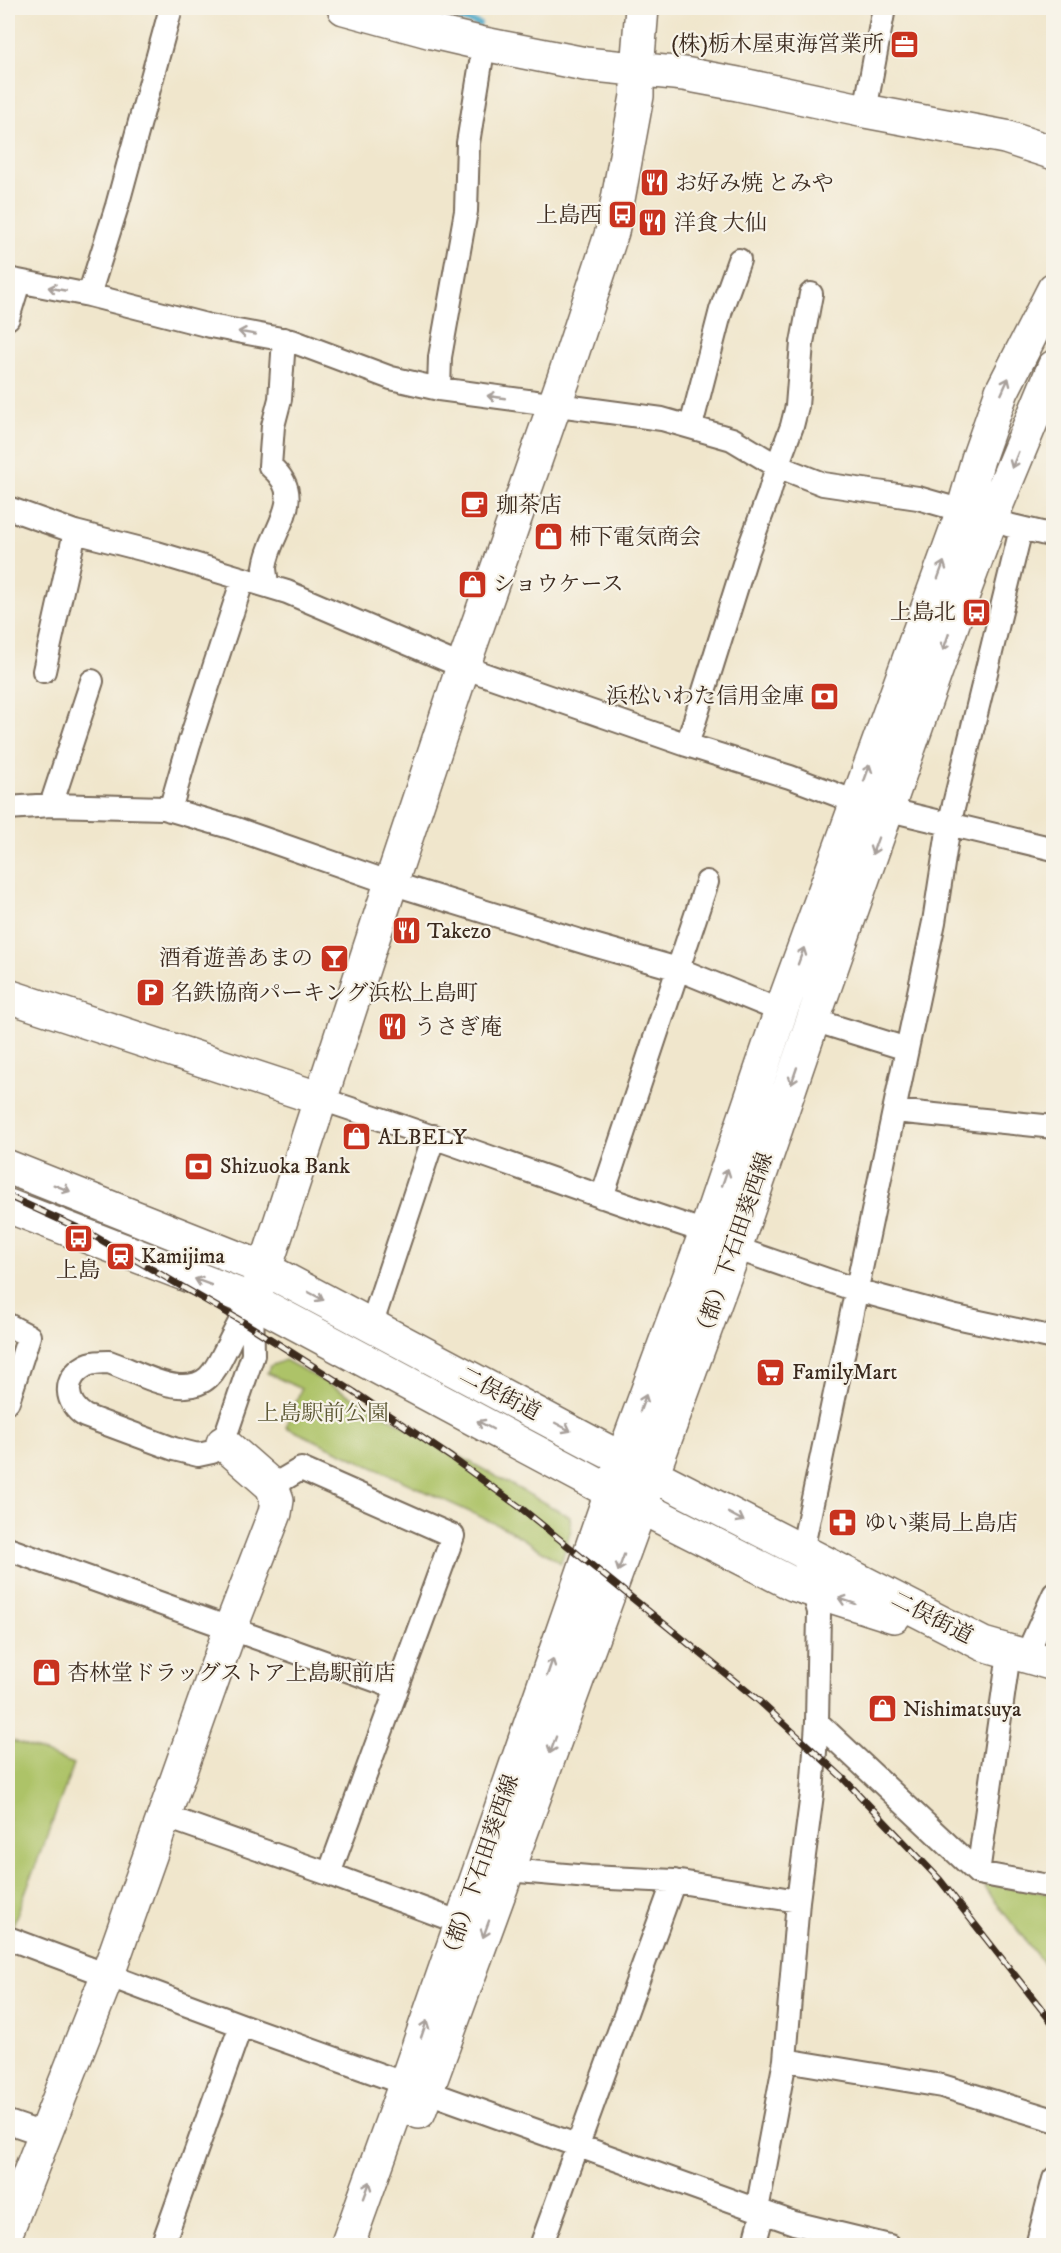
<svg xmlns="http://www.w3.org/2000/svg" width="1061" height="2253" viewBox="0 0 1061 2253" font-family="'IM FELL DW Pica','Noto Serif JP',serif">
  <rect width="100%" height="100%" fill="#f7f3e8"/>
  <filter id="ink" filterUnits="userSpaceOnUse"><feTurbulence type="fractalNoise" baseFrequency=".0167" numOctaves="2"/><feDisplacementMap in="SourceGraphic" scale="12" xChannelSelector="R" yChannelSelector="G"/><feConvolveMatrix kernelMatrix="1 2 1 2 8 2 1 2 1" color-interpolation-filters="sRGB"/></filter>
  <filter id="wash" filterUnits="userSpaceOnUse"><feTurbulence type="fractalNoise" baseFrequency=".008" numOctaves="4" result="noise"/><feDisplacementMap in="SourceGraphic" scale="24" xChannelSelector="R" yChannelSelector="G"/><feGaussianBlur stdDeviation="1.35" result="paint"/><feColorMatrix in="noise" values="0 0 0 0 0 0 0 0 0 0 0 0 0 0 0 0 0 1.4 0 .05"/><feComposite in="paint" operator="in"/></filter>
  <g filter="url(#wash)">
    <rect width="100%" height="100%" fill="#f0e6cc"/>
    <!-- green -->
    <path fill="#adc368" stroke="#747643" stroke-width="1.5" d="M285 1360 570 1517 571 1530 561 1563 511 1531 286 1427 301 1389 267 1373 270 1366Z
      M8 1739 74 1764 13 1925 8 1923Z
      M989 1882 1053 1895V1976L984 1887Z"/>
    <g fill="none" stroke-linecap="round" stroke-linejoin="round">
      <!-- stream -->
      <path stroke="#4aa7c8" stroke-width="6" d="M421 8 479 24"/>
    </g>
  </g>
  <g filter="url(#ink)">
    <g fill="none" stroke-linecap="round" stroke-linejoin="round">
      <defs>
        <path id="street" d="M865 111 884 8
          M8 279 89 295 210 326 292 341 391 378 439 389 662 419 732 439 777 466 823 484 918 498 963 511
          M89 295 117 206 171 8
          M8 318 19 282
          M439 389 440 357 466 211 468 143 484 44
          M691 426 721 310 739 260
          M8 508 75 532 157 553 287 592 463 667 687 745 790 777 856 802 1054 849
          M1008 525 1054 536
          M267 586C267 580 265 573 265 567 270 528 310 499 270 466L273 426 280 399 284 339
          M44 671 75 532
          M687 745 748 551 769 494 777 466 792 426 797 406 802 343 811 294
          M51 805 92 681
          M8 808 51 805 164 808 233 828 391 883 590 944 678 969 781 1011
          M170 810 189 744 243 579
          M907 1049 934 922 949 825 1021 529
          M321 1099C450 1141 577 1190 706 1232
          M895 1111 1054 1127
          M602 1197 707 882
          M735 1248 856 1290 956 1317 1054 1338
          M252 1300 253 1355 223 1443 212 1452 198 1455 174 1449 85 1416C65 1403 62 1379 85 1366 92 1362 101 1362 109 1362 129 1369 158 1385 179 1386 210 1388 216 1368 228 1345 235 1330 244 1315 252 1300Z
          M8 1325 29 1336 8 1401
          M371 1326 434 1136
          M8 1549 397 1688
          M1026 1656 1054 1594
          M817 1722 978 1873 1054 1887
          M164 1816 329 1874 453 1536 301 1469 272 1486
          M507 1870 589 1877 674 1881 541 2246
          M978 1873 1009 1653
          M329 1874 461 1923
          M674 1881 798 1901
          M8 1938 241 2025 763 2212 794 2223 889 2246
          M785 2060 942 2086 1054 2120
          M8 2122 43 2134
          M757 2210 785 2060 798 1901 812 1794 817 1722 819 1612 802 1551 907 1049 813 1020
          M162 2246 241 2025
          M754 2246 763 2212
          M1037 2246 1054 2179"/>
        <path id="secondary" d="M344 8 432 32 484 44 585 64 684 74 738 84 865 111 1005 137 1054 153
          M8 996 321 1099
          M8 1167 265 1269 601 1448 983 1644 1054 1664
          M8 1206 252 1300 611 1492 793 1584 894 1616
          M252 1300 265 1269 391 883 463 667 564 378 612 232 637 96V69L642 8
          M419 2112 735 1248 813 1020 962 597 992 516 1054 367
          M8 2228 108 1974 231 1627 275 1513 277 1500 272 1486 223 1443
          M347 2246 405 2085 623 1458 706 1232 781 1011 963 511 978 459 1002 391 1054 289"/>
      </defs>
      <!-- street casing -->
      <use href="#street" stroke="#7a6c5b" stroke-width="26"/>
      <!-- secondary casing -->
      <use href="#secondary" stroke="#7a6c5b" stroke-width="36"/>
      <!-- street -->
      <use href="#street" stroke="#fff" stroke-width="22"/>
      <!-- secondary -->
      <use href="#secondary" stroke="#fff" stroke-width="33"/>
      <defs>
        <path id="rail" d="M8 1196 89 1233 245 1323 354 1392 452 1458 521 1508 758 1700 843 1778 940 1880 1054 2025"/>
      </defs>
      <!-- rail casing -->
      <use href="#rail" stroke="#3b2a1e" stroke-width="7"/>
      <!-- rail -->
      <use href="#rail" stroke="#f7f3e8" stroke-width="4.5" stroke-dasharray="14" stroke-linecap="butt"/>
    </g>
    <!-- one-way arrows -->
    <defs><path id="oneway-shaft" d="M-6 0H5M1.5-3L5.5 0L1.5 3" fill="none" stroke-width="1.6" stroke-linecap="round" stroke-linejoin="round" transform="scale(1.5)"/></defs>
    <g stroke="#a79f9a">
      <use href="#oneway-shaft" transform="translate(57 289) rotate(-169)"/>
      <use href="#oneway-shaft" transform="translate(247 333) rotate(-170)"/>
      <use href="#oneway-shaft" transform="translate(1005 386) rotate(-66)"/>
      <use href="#oneway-shaft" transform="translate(496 397) rotate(-172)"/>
      <use href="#oneway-shaft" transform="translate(1015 460) rotate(112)"/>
      <use href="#oneway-shaft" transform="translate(941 570) rotate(-70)"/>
      <use href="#oneway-shaft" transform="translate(946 642) rotate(109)"/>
      <use href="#oneway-shaft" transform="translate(867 773) rotate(-70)"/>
      <use href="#oneway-shaft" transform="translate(875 846) rotate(110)"/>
      <use href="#oneway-shaft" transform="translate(801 956) rotate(-70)"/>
      <use href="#oneway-shaft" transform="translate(794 1076) rotate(109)"/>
      <use href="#oneway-shaft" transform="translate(725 1177) rotate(-71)"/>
      <use href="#oneway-shaft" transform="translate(62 1188) rotate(22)"/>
      <use href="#oneway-shaft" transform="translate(203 1282) rotate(-159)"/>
      <use href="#oneway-shaft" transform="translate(316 1296) rotate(28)"/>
      <use href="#oneway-shaft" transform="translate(643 1403) rotate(-70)"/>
      <use href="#oneway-shaft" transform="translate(485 1425) rotate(-152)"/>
      <use href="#oneway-shaft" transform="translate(563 1427) rotate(28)"/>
      <use href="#oneway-shaft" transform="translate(736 1517) rotate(28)"/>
      <use href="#oneway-shaft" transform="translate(621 1563) rotate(110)"/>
      <use href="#oneway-shaft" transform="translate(847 1601) rotate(-162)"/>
      <use href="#oneway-shaft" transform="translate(550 1667) rotate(-71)"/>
      <use href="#oneway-shaft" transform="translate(553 1745) rotate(110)"/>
      <use href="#oneway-shaft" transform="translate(486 1929) rotate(110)"/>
      <use href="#oneway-shaft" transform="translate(424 2029) rotate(-71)"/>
      <use href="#oneway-shaft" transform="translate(367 2190) rotate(-70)"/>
    </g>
  </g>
  <!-- icons -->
  <defs>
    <symbol id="office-square" viewBox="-11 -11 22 22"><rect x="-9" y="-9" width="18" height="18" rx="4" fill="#c8321e" stroke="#f7f3e8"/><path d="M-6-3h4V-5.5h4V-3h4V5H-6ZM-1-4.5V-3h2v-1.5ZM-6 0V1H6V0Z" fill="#fff"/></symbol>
    <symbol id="restaurant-square" viewBox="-11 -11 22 22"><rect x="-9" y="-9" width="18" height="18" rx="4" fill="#c8321e" stroke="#f7f3e8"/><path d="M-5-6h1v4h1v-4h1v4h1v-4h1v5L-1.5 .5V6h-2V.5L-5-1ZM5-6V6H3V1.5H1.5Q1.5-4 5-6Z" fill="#fff"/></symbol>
    <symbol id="bus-square" viewBox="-11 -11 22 22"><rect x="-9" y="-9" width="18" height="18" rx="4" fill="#c8321e" stroke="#f7f3e8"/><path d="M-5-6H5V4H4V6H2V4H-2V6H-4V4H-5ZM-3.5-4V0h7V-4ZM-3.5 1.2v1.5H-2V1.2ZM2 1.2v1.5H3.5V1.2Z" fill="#fff"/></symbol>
    <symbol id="cafe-square" viewBox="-11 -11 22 22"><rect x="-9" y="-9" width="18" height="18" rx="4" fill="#c8321e" stroke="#f7f3e8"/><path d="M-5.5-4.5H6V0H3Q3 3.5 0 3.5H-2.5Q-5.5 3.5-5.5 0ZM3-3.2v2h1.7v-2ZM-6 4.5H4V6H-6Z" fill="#fff"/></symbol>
    <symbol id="shop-square" viewBox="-11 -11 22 22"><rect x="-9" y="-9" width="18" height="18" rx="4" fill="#c8321e" stroke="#f7f3e8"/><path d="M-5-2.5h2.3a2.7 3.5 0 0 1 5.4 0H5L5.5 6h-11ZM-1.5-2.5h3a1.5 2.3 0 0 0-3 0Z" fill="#fff"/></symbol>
    <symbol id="bank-square" viewBox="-11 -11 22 22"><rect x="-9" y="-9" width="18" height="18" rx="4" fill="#c8321e" stroke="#f7f3e8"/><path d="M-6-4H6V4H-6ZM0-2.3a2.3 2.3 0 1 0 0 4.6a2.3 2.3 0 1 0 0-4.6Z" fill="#fff"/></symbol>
    <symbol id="bar-square" viewBox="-11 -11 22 22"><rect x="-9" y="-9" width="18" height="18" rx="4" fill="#c8321e" stroke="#f7f3e8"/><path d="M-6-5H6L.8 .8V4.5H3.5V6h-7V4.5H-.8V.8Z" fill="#fff"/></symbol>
    <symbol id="parking-square" viewBox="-11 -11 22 22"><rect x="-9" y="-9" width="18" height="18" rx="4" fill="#c8321e" stroke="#f7f3e8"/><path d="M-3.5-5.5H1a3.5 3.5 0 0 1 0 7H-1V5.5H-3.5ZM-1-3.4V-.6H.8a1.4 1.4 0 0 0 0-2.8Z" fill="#fff"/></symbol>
    <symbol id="station-square" viewBox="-11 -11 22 22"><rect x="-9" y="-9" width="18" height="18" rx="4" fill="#c8321e" stroke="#f7f3e8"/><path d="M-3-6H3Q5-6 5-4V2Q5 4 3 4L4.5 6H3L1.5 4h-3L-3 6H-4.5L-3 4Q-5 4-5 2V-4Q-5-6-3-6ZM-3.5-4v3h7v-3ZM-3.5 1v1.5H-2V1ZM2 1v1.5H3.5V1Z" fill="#fff"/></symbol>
    <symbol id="supermarket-square" viewBox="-11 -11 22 22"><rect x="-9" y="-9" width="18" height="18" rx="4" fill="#c8321e" stroke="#f7f3e8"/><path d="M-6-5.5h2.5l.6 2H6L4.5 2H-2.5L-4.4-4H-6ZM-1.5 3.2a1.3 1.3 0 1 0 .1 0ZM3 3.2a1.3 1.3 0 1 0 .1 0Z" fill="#fff"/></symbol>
    <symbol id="pharmacy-square" viewBox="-11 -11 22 22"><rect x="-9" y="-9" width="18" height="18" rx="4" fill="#c8321e" stroke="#f7f3e8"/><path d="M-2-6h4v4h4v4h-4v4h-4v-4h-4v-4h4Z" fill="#fff"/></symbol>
  </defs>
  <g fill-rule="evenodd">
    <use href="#office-square" x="888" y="28" width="33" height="33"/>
    <use href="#restaurant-square" x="638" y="166" width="33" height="33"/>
    <use href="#bus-square" x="606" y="198" width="33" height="33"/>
    <use href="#restaurant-square" x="636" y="206" width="33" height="33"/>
    <use href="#cafe-square" x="458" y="488" width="33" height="33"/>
    <use href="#shop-square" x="532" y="520" width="33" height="33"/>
    <use href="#shop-square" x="456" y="568" width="33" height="33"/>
    <use href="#bus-square" x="960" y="596" width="33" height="33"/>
    <use href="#bank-square" x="808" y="680" width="33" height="33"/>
    <use href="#restaurant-square" x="390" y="914" width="33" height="33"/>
    <use href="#bar-square" x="318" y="942" width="33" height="33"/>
    <use href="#parking-square" x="134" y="976" width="33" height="33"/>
    <use href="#restaurant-square" x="376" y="1010" width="33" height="33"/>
    <use href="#shop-square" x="340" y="1120" width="33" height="33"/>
    <use href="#bank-square" x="182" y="1150" width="33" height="33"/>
    <use href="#bus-square" x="62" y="1222" width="33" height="33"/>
    <use href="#station-square" x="104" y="1240" width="33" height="33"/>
    <use href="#supermarket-square" x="754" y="1356" width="33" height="33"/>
    <use href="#pharmacy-square" x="826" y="1506" width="33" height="33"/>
    <use href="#shop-square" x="30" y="1656" width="33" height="33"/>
    <use href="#shop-square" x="866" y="1692" width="33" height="33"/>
  </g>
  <g text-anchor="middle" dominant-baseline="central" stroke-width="4.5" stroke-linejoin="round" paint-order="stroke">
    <!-- poi labels -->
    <g font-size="22" fill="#3b2a1e" stroke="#f7f3e8" text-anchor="start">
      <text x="884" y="44" text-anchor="end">(株)栃木屋東海営業所</text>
      <text x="675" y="183">お好み焼 とみや</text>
      <text x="602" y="215" text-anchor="end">上島西</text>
      <text x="674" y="223">洋食 大仙</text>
      <text x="496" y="505">珈茶店</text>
      <text x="569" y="537">柿下電気商会</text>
      <text x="493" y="584">ショウケース</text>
      <text x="956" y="612" text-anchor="end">上島北</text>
      <text x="804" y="696" text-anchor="end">浜松いわた信用金庫</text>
      <text x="427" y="931">Takezo</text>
      <text x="313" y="958" text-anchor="end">酒肴遊善あまの</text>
      <text x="171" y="993">名鉄協商パーキング浜松上島町</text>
      <text x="414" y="1027">うさぎ庵</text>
      <text x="378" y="1137">ALBELY</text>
      <text x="220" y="1166">Shizuoka Bank</text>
      <text x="141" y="1256">Kamijima</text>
      <text x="78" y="1270" text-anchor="middle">上島</text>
      <text x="792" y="1372">FamilyMart</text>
      <text x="864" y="1523">ゆい薬局上島店</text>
      <text x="67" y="1673">杏林堂ドラッグストア上島駅前店</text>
      <text x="903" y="1709">Nishimatsuya</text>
    </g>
    <!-- street labels -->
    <g font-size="22" fill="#3b2a1e" stroke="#f7f3e8">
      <text transform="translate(734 1247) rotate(-71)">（都）下石田葵西線</text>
      <text transform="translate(500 1394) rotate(28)">二俣街道</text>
      <text transform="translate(932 1618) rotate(27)">二俣街道</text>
      <text transform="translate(480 1869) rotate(-71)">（都）下石田葵西線</text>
    </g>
    <!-- park labels -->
    <g font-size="22" fill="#5d5834" stroke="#f7f3e8">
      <text x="323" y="1413">上島駅前公園</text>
    </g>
  </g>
  <!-- margin -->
  <rect width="1061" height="2253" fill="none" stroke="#f7f3e8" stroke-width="30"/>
</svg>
